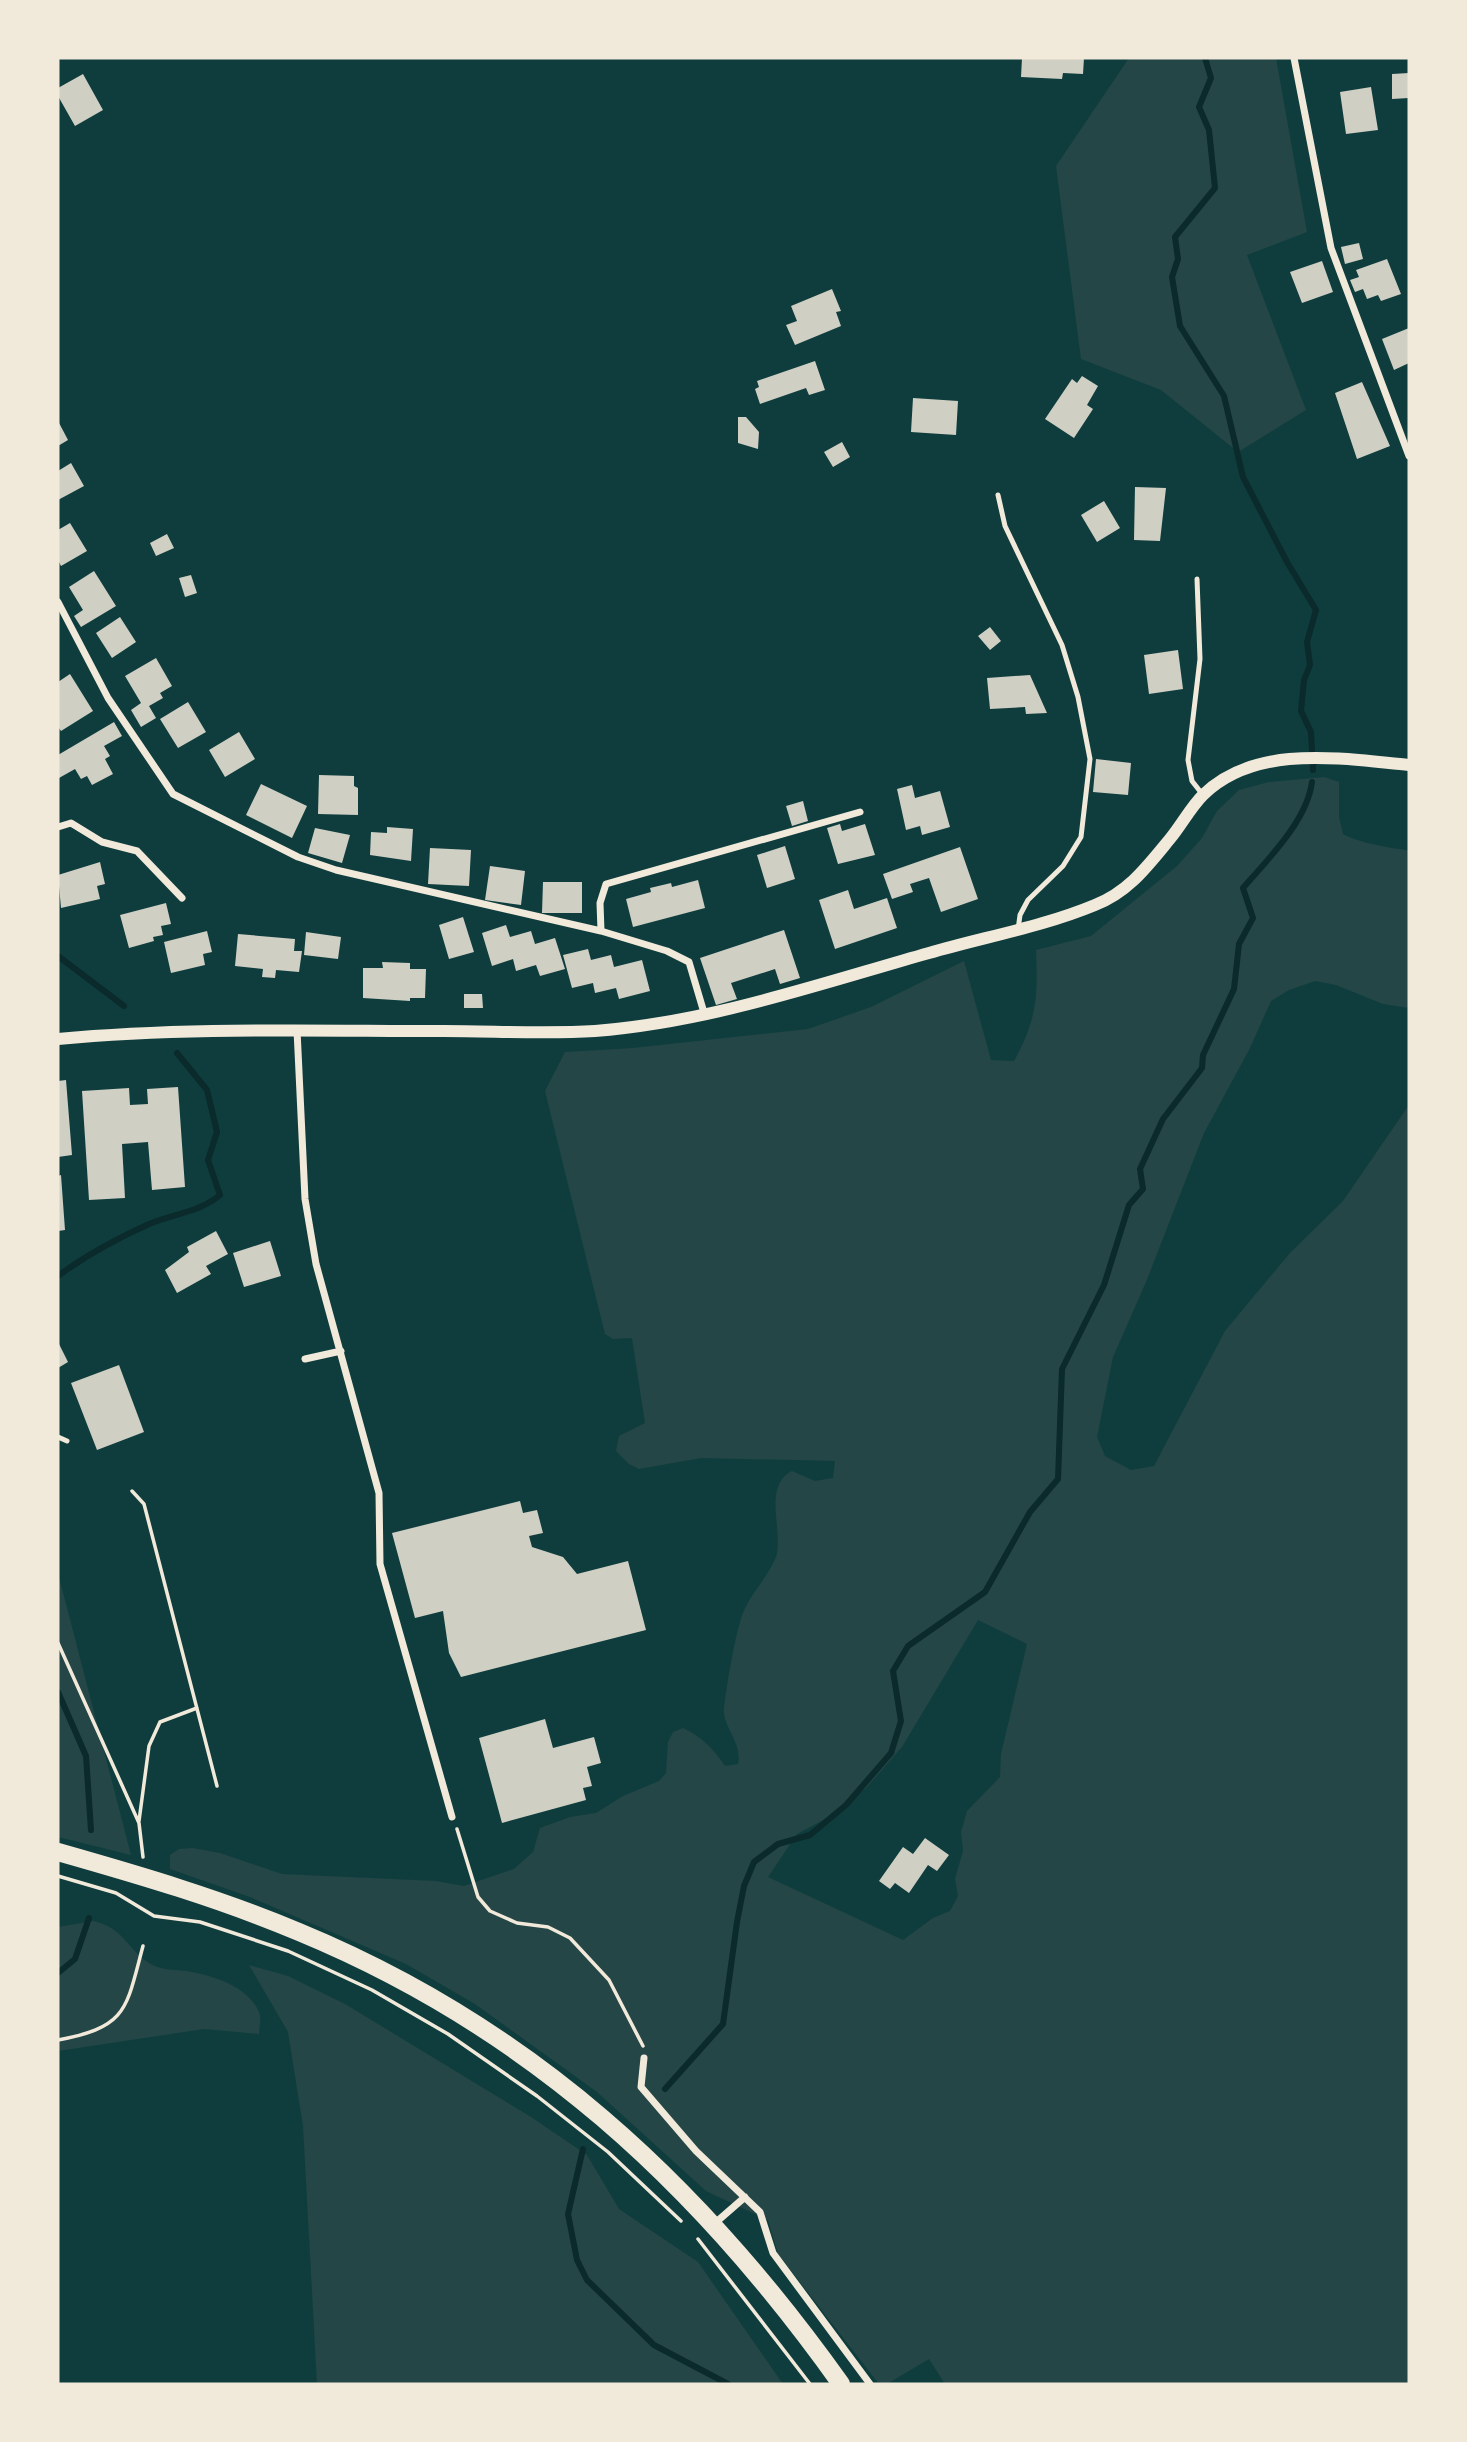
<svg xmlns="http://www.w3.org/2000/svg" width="1467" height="2442" viewBox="0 0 1467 2442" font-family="Jost,sans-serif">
  <rect width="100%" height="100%" fill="#0f3d3e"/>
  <!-- green -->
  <path fill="#244646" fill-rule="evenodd" d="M1129 58H1276L1307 232 1247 255 1306 410 1238 452 1161 390 1081 359 1056 166Z
    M1324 777 1339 782V817L1343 834C1353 841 1396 850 1409 850V1008L1383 1004 1336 985 1315 981 1289 990 1271 1001 1249 1050 1204 1133 1146 1282 1113 1357 1097 1437 1105 1456 1131 1470 1154 1466 1225 1331 1290 1253 1343 1201 1409 1105V2384H945L929 2359 887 2384H879L778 2254 768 2220 706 2191 597 2092 475 2004 406 1964 250 1897 170 1869V1855L179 1849 193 1848 220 1853 282 1874 436 1881 464 1886 514 1869 533 1852 540 1828 570 1817 596 1813 623 1796 659 1781 666 1773 668 1742 673 1732 683 1728C702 1737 714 1749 725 1766L738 1764C743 1743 722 1727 724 1708 727 1684 735 1634 743 1613 751 1593 768 1577 776 1557 784 1533 762 1486 792 1471L815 1481 833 1478 835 1461 701 1458 639 1469 629 1464 616 1451 619 1436 645 1423 632 1338 613 1339 605 1334 545 1091 565 1052 633 1048 808 1029 871 1007 964 961 991 1060 1014 1061C1037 1019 1038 997 1036 950L1091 936 1177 866 1202 838 1217 811 1239 790 1269 782ZM978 1620 1027 1644 1001 1754 1000 1777 967 1811 961 1832 963 1851 955 1879 958 1896 950 1911 933 1918 903 1940 768 1877 797 1834 829 1817 866 1788 902 1747Z
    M58 1573 131 1855 58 1837Z
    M94 1921C125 1929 126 1948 149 1963 161 1971 173 1969 186 1971 212 1975 248 1986 259 2012 262 2018 259 2027 259 2034L204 2029 58 2051V1927Z
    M249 1965 288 1976 345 2004 531 2117 587 2155 619 2209 698 2262 783 2384H317L303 2126 288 2032Z"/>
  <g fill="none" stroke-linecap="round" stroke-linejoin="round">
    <!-- stream -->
    <path stroke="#0a2a2b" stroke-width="6" d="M1205 58 1211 78 1199 107 1209 130 1215 188 1175 237 1178 259 1172 277 1180 326 1224 396 1243 477 1287 562 1316 610 1307 642 1310 665 1304 680 1301 711 1311 732 1313 770
      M58 956 124 1006
      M58 1276C85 1256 118 1238 149 1224 173 1214 200 1212 220 1195L208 1160 217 1132 207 1090 177 1053
      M58 1692 86 1756 91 1830
      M58 1973 75 1959 89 1918
      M665 2089 723 2024 737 1922 744 1886 754 1862 778 1844 810 1835 846 1805 891 1753 901 1721 893 1671 908 1646 985 1592 1030 1512 1058 1479 1062 1369 1104 1285 1129 1205 1143 1189 1140 1169 1163 1119 1202 1068 1203 1055 1234 989 1239 944 1253 918 1243 888C1268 859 1307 821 1312 782
      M583 2149 568 2214 577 2260 587 2280 654 2345 728 2384"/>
  </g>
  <!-- building -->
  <path fill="#cfcfc3" d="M1022 58H1084L1083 74 1063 73 1062 79 1021 77Z
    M1409 73V98L1392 99V74Z
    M83 74 103 110 75 126 58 96V88Z
    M1371 87 1378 130 1346 134 1340 92Z
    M1359 243 1363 259 1345 264 1341 247Z
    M1387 259 1401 294 1381 301 1378 295 1367 299 1363 289 1355 292 1350 280 1359 277 1356 270Z
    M1322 261 1333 292 1302 303 1290 272Z
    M832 289 841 311 836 312 841 326 795 345 786 325 797 321 791 306Z
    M1409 328V363L1394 370 1382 339Z
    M815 361 825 390 809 395 806 388 760 404 755 389 759 387 757 381Z
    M1082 376 1098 386 1087 405 1093 409 1074 438 1045 419 1072 379 1077 383Z
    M1362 382 1390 446 1357 459 1335 393Z
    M913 398 958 401 956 435 911 432Z
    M738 417H746L759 432 758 449 738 443Z
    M58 421 68 440 58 446Z
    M842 442 850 457 833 467 824 452Z
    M71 463 84 486 58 500V471Z
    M1135 487 1166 488 1160 541 1134 540Z
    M1104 501 1120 528 1097 542 1081 515Z
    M70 523 87 551 61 566 58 560V530Z
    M167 534 174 548 156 556 150 543Z
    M94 571 116 606 81 627 74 616 83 610 69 587Z
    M191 575 197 593 185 597 179 578Z
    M120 617 136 642 112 658 96 633Z
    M990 627 1001 641 990 650 978 636Z
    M1178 650 1183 689 1149 694 1144 655Z
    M156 658 172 686 160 693 163 698 149 706 156 718 141 727 131 710 141 703 125 676Z
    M70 674 93 711 61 731 58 727V682Z
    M1030 675 1047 713 1026 714 1025 707 990 709 987 678Z
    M188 702 206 732 178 748 160 719Z
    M114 722 122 736 104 746 110 756 105 759 113 774 92 785 87 776 81 779 75 769 59 778 58 755Z
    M239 732 255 759 225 777 209 750Z
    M1096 759 1131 763 1128 795 1093 792Z
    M319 775 354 776V786L358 788V815L318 814Z
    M261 784 307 806 292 838 246 815Z
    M912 785 915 798 940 791 950 827 922 835 920 826 906 830 897 789Z
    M803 801 808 821 792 826 786 806Z
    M840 824 842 831 865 824 875 855 838 864 827 828Z
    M387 827 413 829 411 861 370 855 371 832 387 833Z
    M315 828 350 835 342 863 308 853Z
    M785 846 795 879 767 888 757 855Z
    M960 847 978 899 941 912 929 878 910 884 913 892 892 899 883 874Z
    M430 848 471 850 469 886 428 884Z
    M100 862 105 884 97 886 100 899 61 908 58 875Z
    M490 866 525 871 521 905 485 900Z
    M698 880 705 908 633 927 626 899 651 892 650 888 671 883 672 887Z
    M543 882H582V913H542Z
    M848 890 854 909 887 898 897 928 835 949 819 900Z
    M166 903 171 924 161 926 163 935 153 937 154 941 129 948 120 915Z
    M463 917 474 952 449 959 439 925Z
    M506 925 510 937 531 931 535 944 555 938 565 969 540 976 536 965 516 971 513 959 492 966 482 933Z
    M784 930 800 978 780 984 775 969 731 983 737 999 716 1005 700 958Z
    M207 931 212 952 203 954 205 965 171 973 164 942Z
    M306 932 341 937 338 959 304 955Z
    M238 934 295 939 294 951H302L299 972 276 970 275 978 262 977 263 969 235 966Z
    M588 949 591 960 611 955 614 967 642 960 650 991 619 999 616 988 595 993 593 983 572 988 563 955Z
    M382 962 410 963V969H426L425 998H410V1001L363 998V968H383Z
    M464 994H482L483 1008H464Z
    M66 1080 72 1155 58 1157V1081Z
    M178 1087 185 1187 152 1190 148 1142 122 1144 125 1198 89 1200 82 1091 129 1088 130 1105 148 1104 147 1089Z
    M61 1175 65 1230 58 1231V1176Z
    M216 1231 228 1254 206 1266 211 1274 177 1293 165 1270 189 1252 187 1247Z
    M270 1241 281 1276 244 1287 233 1253Z
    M58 1342 68 1362 58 1368Z
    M119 1365 144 1432 97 1450 71 1383Z
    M520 1501 523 1513 537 1510 543 1533 529 1536 532 1547 563 1557 577 1574 628 1561 646 1630 461 1677 449 1653 443 1611 415 1618 392 1533Z
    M545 1719 553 1748 594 1737 601 1763 587 1767 592 1786 583 1788 586 1800 502 1823 479 1738Z
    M925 1838 949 1855 937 1871 928 1865 909 1893 895 1883 890 1889 879 1881 903 1847 913 1854Z"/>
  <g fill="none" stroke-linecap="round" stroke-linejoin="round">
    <!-- path -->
    <path stroke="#f1e9da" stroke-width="3.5" d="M132 1491 144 1504 217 1786
      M58 1643 139 1823 143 1857
      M139 1821 149 1746 160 1722 197 1708
      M457 1829 478 1897 490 1911 517 1923 548 1927 570 1938 609 1980 643 2046
      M58 1876 116 1893 154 1916 200 1922 288 1951 372 1990 448 2034 537 2096 608 2152 681 2221
      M58 2040C128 2027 126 2009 143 1946
      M698 2239 810 2384"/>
    <!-- service -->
    <path stroke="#f1e9da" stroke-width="5" d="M998 495 1005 526 1062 645 1078 697 1090 759 1081 837 1063 866 1028 900 1020 915 1018 930
      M1197 579 1200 659 1188 760 1192 781 1203 795
      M58 1437 67 1441"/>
    <!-- minor -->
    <path stroke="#f1e9da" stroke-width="7" d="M1294 58 1331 248 1409 456
      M58 602 108 698 173 794 298 857 336 870 601 931 667 951 689 962 705 1016
      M58 827 71 823 102 842 137 851 182 898
      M601 931 600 903 606 884 860 812
      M297 1030 305 1199 316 1264 379 1493 380 1564 452 1817
      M305 1359 341 1351
      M644 2058 641 2087 696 2151 760 2212 773 2253 870 2384
      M714 2224 745 2197"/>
    <!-- tertiary -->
    <path stroke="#f1e9da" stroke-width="12" d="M58 1039C187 1027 315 1031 444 1031 495 1031 545 1034 595 1031 710 1022 819 984 929 953 984 937 1042 927 1095 905 1128 892 1146 868 1169 840 1181 826 1190 808 1203 795 1256 743 1343 759 1409 765"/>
    <!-- primary -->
    <path stroke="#f1e9da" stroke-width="18" d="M58 1852C139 1875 221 1899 299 1932 529 2027 698 2183 841 2384"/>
  </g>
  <!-- border -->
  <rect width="1467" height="2442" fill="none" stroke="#f1e9da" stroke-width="119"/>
</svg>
